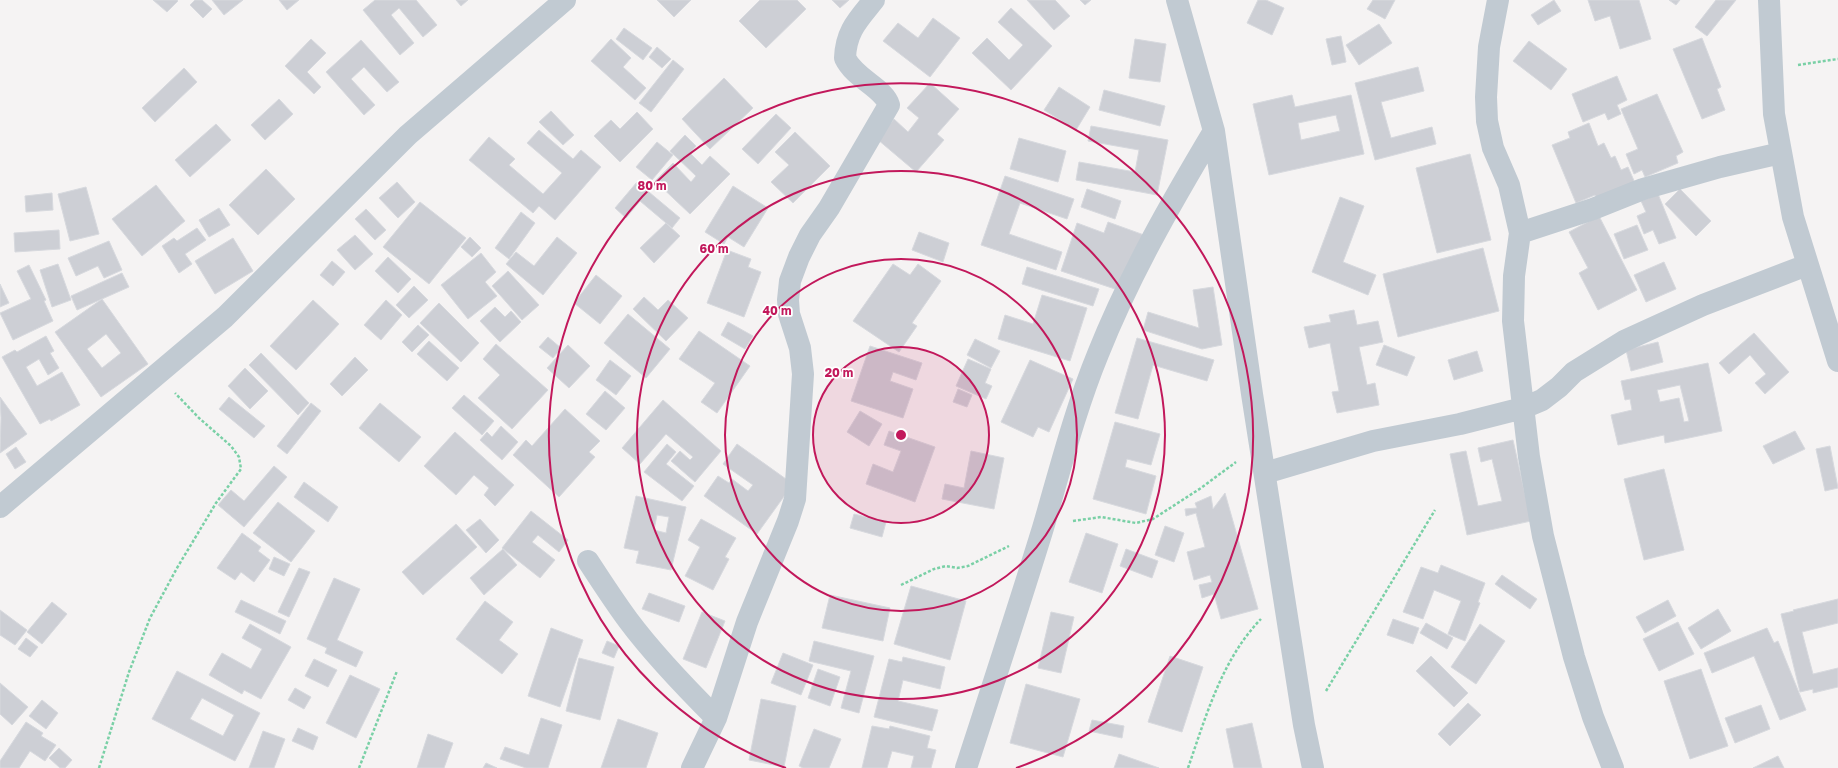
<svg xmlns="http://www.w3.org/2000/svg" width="1838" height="768" viewBox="0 0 1838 768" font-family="'Golos Text',sans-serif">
  <rect width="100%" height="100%" fill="#f5f3f3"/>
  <!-- building -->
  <path fill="#cdcfd5" stroke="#d7d9de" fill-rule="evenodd" d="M153 0H177L178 1 167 12Z
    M195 0H202L212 9 203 18 190 5Z
    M212 0H243L224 15Z
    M279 0H299L287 10Z
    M375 0H416L437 25 423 37 399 8 391 15 414 43 400 55 363 10Z
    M456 0H468L461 6Z
    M657 0H691L674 17Z
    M760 0H797L806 9 766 48 739 21Z
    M832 0H849L840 8Z
    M1027 0H1055L1070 16 1054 30Z
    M1080 0H1091L1085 5Z
    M1258 0H1266L1284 8 1272 35 1247 23Z
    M1373 0H1395L1385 19 1367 9Z
    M1554 0 1561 11 1538 25 1531 15Z
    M1588 0H1639L1651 39 1620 49 1610 16 1595 21Z
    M1669 0H1680L1676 5Z
    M1716 0H1736L1707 36 1695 27Z
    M1011 8 1052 46 1011 90 972 53 987 38 1009 60 1023 45 998 22Z
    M933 18 960 38 930 77 883 41 898 23 918 38Z
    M1379 24 1392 43 1359 65 1346 45Z
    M624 28 652 48 643 60 616 39Z
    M1341 36 1346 62 1332 65 1326 39Z
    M1702 38 1721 87 1717 89 1725 110 1702 119 1673 49Z
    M311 39 326 53 307 72 321 87 314 94 285 66Z
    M611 39 631 58 623 67 646 88 635 100 591 61Z
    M1135 39 1166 44 1160 82 1129 78Z
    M361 40 399 82 387 92 364 67 351 79 375 105 364 115 326 72Z
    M1529 41 1567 69 1551 90 1513 61Z
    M657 47 671 59 662 68 649 57Z
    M673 60 684 69 651 112 639 103Z
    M1418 67 1424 91 1381 102 1391 138 1432 127 1436 144 1375 160 1355 83Z
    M184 68 197 82 155 122 142 108Z
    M1617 76 1627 100 1617 105 1621 114 1608 120 1605 113 1583 122 1572 94Z
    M724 78 753 108 710 149 682 119Z
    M930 83 959 109 937 134 944 140 916 172 877 139 894 119 908 132 919 118 907 108Z
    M1059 87 1090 107 1076 130 1044 110Z
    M1104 90 1165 106 1160 126 1099 110Z
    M1657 94 1683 152 1676 156 1678 163 1645 177 1642 170 1634 174 1626 154 1638 149 1621 109Z
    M1292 95 1295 107 1351 95 1364 154 1269 175 1253 104ZM1336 115 1340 131 1301 140 1298 123Z
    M279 99 293 114 265 140 251 125Z
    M551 111 574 135 563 145 539 122Z
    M637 112 653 129 620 162 594 136 611 120 620 129Z
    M776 114 791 128 758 164 742 149Z
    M1589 123 1598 146 1604 143 1611 158 1615 156 1621 170 1628 167 1635 183 1597 199 1595 195 1576 203 1552 145 1570 138 1568 132Z
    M216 124 231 140 190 177 175 160Z
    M1091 126 1168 140 1157 195 1076 180 1079 162 1135 172 1139 150 1088 141Z
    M539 130 573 159 581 150 601 167 555 220 539 206 533 213 469 160 489 137 515 159 509 165 543 194 562 173 527 143Z
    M795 132 830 166 793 203 771 182 789 165 775 152Z
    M685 135 696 146 690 153 702 165 710 156 730 174 690 214 655 181 673 163 691 182 696 176 670 151Z
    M1019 138 1066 151 1058 182 1010 169Z
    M657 142 673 155 652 180 636 167Z
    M1470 154 1491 240 1437 253 1416 168Z
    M266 169 295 199 258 235 229 205Z
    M1005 176 1074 199 1067 219 1020 203 1009 234 1062 252 1056 270 981 245Z
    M397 182 415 202 398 218 379 198Z
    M637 182 680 218 672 228 640 201 626 218 615 208Z
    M156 185 185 221 142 256 112 219Z
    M733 186 768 208 744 247 728 237 724 244 705 232Z
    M86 187 99 234 70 241 58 194Z
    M1087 189 1121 201 1115 219 1081 207Z
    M1680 189 1711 221 1696 236 1665 204Z
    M52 193 53 210 26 212 25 196Z
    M1658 194 1676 238 1659 244 1653 230 1644 234 1637 216 1646 212 1641 201Z
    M1340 197 1364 206 1343 262 1376 275 1368 295 1312 272Z
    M420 202 466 238 429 284 383 247Z
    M219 208 230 225 209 237 199 220Z
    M366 209 386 230 375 240 355 219Z
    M521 212 535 223 509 259 495 248Z
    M1599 216 1637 290 1598 310 1579 273 1588 268 1569 232Z
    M1108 222 1144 235 1124 292 1061 271 1077 223 1104 233Z
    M666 223 680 236 654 263 640 248Z
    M1637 225 1648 250 1624 259 1614 234Z
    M197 228 206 240 185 254 192 264 179 273 162 246 174 238 177 241Z
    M59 230 60 249 15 252 14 233Z
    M919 232 949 243 943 262 912 250Z
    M355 235 373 254 355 270 337 250Z
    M470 237 481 248 472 257 461 247Z
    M557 237 577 253 543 295 506 264 516 252 534 266Z
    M233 238 253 271 215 294 195 261Z
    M109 241 122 270 104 278 98 266 76 276 68 258Z
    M1483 248 1499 311 1398 337 1383 274Z
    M727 250 751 259 748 267 761 272 744 317 707 303Z
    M481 253 496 272 485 282 497 296 468 319 441 285Z
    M388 257 411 279 398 293 375 271Z
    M332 261 345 272 333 286 320 275Z
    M1664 262 1676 289 1646 302 1634 275Z
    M58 264 71 300 52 307 40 270Z
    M893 264 910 275 918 264 941 281 912 323 917 326 899 352 853 321Z
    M29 265 46 300 44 301 53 321 13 340 0 313 31 299 17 271Z
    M1027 267 1099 289 1093 306 1022 284Z
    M508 271 539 305 522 320 492 286Z
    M122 273 129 287 77 310 71 296Z
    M596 275 622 296 600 324 574 303Z
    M0 284 9 303 0 307Z
    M414 286 428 300 409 318 396 305Z
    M1213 287 1222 345 1202 349 1143 330 1148 312 1199 328 1193 290Z
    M1042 295 1087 308 1070 361 998 339 1005 315 1033 324Z
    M644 297 658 310 668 300 688 318 666 341 633 309Z
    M102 299 148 364 101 397 55 332ZM106 334 121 353 102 368 87 349Z
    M313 300 339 324 296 370 270 346Z
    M386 300 402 315 381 340 364 325Z
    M439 303 479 343 461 362 420 323Z
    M495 307 505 317 511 311 521 322 500 342 480 321Z
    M1354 310 1357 325 1378 321 1383 342 1359 347 1367 385 1375 383 1379 405 1337 413 1332 392 1339 391 1330 343 1309 348 1304 327 1331 322 1329 315Z
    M628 314 670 349 646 378 604 343Z
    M728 322 753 336 745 349 721 335Z
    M418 325 429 335 412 352 402 342Z
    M699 331 750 366 717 413 701 402 715 383 679 359Z
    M1754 333 1789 372 1765 394 1755 383 1766 374 1750 355 1729 374 1719 363Z
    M46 336 54 351 50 353 59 368 48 375 39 359 26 367 37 386 62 372 80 405 51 421 50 419 40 424 2 357 15 350 17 352Z
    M548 337 561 348 553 358 539 347Z
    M1137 338 1214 360 1207 381 1153 365 1138 419 1115 413Z
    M975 339 1000 351 991 368 967 355Z
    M429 341 459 368 447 381 417 354Z
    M1658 342 1663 362 1631 371 1626 350Z
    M496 344 548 390 512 429 478 398 500 375 483 359Z
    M568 345 590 366 569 388 547 368Z
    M1384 345 1415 357 1407 376 1376 365Z
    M870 346 922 363 916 380 893 372 890 381 913 389 903 418 851 401Z
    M1477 351 1483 371 1454 380 1448 360Z
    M261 353 309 403 298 415 249 365Z
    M355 357 368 370 342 396 330 384Z
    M968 359 991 369 985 383 992 386 986 399 956 386Z
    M610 360 631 376 616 395 596 380Z
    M1030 360 1073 379 1049 432 1038 427 1033 437 1001 422Z
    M1708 363 1722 431 1665 443 1664 435 1618 445 1611 415 1632 410 1630 399 1625 400 1621 381ZM1680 385 1689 421 1684 422 1679 398 1660 402 1657 390Z
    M245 368 268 391 250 409 228 386Z
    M958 389 972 395 967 407 953 402Z
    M605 391 625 408 606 430 586 414Z
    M464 395 494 421 482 435 452 408Z
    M0 397 27 434 0 453 1 418Z
    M229 397 265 426 254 438 219 409Z
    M663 400 721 451 695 482 671 461 680 451 690 460 693 457 666 434 640 464 622 448Z
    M311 403 321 411 287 454 277 446Z
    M380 403 421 437 399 462 359 428Z
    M565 409 600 441 589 452 595 457 559 497 513 455 526 440 532 446Z
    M860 411 882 424 869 446 847 432Z
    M1115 422 1160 434 1151 465 1127 459 1125 467 1156 476 1146 514 1093 499Z
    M501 426 518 442 502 460 480 440 487 432 492 437Z
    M889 431 935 447 915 502 866 484 873 464 893 472 901 451 884 445Z
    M1795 431 1805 449 1773 464 1763 446Z
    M455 432 514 485 495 506 484 495 489 488 474 475 456 495 424 466Z
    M1513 440 1531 521 1467 535 1450 454 1466 451 1478 506 1502 501 1492 459 1481 462 1478 448Z
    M667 444 676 452 666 464 694 486 682 501 644 472Z
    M737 444 793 484 757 534 704 496 718 476 729 483 732 479 748 491 753 485 723 464Z
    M1830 446 1838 488 1825 491 1816 449Z
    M16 447 26 462 15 469 6 454Z
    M971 451 1004 458 994 509 942 499 945 484 964 488Z
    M274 466 287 477 244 527 218 505 231 490 244 501Z
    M1664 469 1684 550 1644 560 1624 479Z
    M304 482 338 507 328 522 294 497Z
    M1225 493 1258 609 1221 619 1214 594 1202 598 1199 585 1212 582 1210 575 1194 580 1187 552 1205 547 1196 513 1186 516 1185 509 1197 508 1195 503 1211 496 1213 509Z
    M636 496 686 507 671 570 636 563 639 551 624 548ZM657 515 669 517 666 533 654 530Z
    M278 502 315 531 291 562 253 533Z
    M531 511 568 540 559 552 538 535 532 542 555 560 540 578 502 548Z
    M854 514 886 522 882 537 850 528Z
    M480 519 499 540 486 553 466 530Z
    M701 519 736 538 725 557 729 559 713 590 685 576 700 547 688 540Z
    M456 524 477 547 423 595 402 572Z
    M1165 526 1184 533 1174 562 1155 555Z
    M242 533 261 547 258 551 270 560 254 582 241 572 235 580 217 568Z
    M1086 533 1118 544 1102 593 1069 582Z
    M503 549 517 565 484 595 470 578Z
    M1126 549 1158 561 1152 578 1120 566Z
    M274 557 290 564 284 576 269 569Z
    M1441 565 1485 583 1478 602 1480 603 1465 641 1448 634 1461 601 1434 590 1423 619 1403 612 1421 567 1438 573Z
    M299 568 310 572 289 617 278 612Z
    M1502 575 1537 599 1530 609 1495 584Z
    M334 578 360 589 337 640 363 652 356 667 325 653 327 648 307 639Z
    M911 586 966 601 950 660 894 644Z
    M649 593 685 606 679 622 642 609Z
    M830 595 890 608 883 641 822 628Z
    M1838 599V623L1802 632 1813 674 1838 668V687L1813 693V689L1800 692 1781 614 1794 611 1793 610Z
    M241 600 286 621 280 634 235 612Z
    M1668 600 1676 616 1645 633 1636 617Z
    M485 601 513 622 499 640 518 654 502 674 456 639Z
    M52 602 67 614 42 644 27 632Z
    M1718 609 1731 631 1701 649 1688 628Z
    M0 610 27 630 15 645 0 635Z
    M702 612 725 621 706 668 683 659Z
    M1051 612 1074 617 1061 673 1038 668Z
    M1393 619 1419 628 1413 644 1387 635Z
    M1678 622 1694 654 1659 671 1643 639Z
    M1426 623 1453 638 1447 649 1420 633Z
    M250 624 291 647 261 699 244 690 242 694 209 675 222 653 251 669 262 649 242 638Z
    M1480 624 1505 641 1476 684 1451 667Z
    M551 628 583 640 560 707 528 696Z
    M1767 628 1774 643 1778 641 1806 710 1780 720 1754 656 1712 673 1704 653Z
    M26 638 38 647 30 657 18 649Z
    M607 641 619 646 614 658 602 653Z
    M814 641 874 656 859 713 841 708 851 671 809 661Z
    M783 653 813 665 801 695 771 683Z
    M1170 656 1203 667 1182 732 1148 722Z
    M1431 656 1468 693 1454 707 1416 671Z
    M903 657 945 667 940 689 903 680 898 701 938 710 932 731 874 717 889 659 902 662Z
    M579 658 614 667 600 720 566 711Z
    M314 659 337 670 328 687 305 676Z
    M818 669 840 677 830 706 808 698Z
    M1701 669 1728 746 1690 759 1664 681Z
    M177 671 260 713 235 761 152 719ZM202 698 234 715 223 736 190 719Z
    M350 675 380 689 356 738 326 723Z
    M0 683 28 707 12 725 0 714Z
    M1026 684 1080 699 1063 757 1010 743Z
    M295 688 311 697 304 709 288 700Z
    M761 699 796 706 784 767 749 760Z
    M42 700 58 713 46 729 29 716Z
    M1468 703 1481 715 1450 746 1438 734Z
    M1761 705 1770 729 1735 743 1725 718Z
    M541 718 562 725 548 768H526L500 759 505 747 529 755Z
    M618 719 658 733 646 768H601Z
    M1092 720 1124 726 1122 738 1089 731Z
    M26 722 43 733 41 736 56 745 45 761 30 751 19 768H0V761Z
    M1252 723 1262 768H1234L1226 729Z
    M872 726 889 729 890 726 930 736 927 748 936 750 931 768H911L914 756 892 751 887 768H862Z
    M298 728 318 737 313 750 292 741Z
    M814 729 841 739 829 768H803L799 766Z
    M263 731 285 739 274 768H249Z
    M428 734 453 743 444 768H417Z
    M59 748 72 760 65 768H60L49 758Z
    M1119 754 1159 768H1114Z
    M1778 756 1784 768H1753Z
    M486 763 497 768H483Z"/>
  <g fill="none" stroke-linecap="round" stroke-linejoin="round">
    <!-- path -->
    <path stroke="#7ad0a6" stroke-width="2.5" stroke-dasharray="3 2" stroke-linecap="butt" d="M1798 65 1838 59
      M1073 521 1101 517 1136 523 1153 519 1201 488 1236 462
      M901 585 934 569 946 566 957 568 968 566 1009 546
      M1326 691 1435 510
      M99 768 129 672 150 618 177 568 216 503 241 469 239 457 231 446 199 418 175 393
      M359 768 397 671
      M1188 768C1206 716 1222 659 1261 619"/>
    <!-- minor -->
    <path stroke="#c1cad2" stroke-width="22" d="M1177 0 1214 131 1252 394 1304 725 1313 768
      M1498 0 1489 47 1486 97 1487 121 1493 148 1509 185 1520 233 1514 276 1513 321 1529 457 1543 536 1574 657 1593 717 1613 768
      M1769 0 1774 114 1793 217 1838 361
      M1520 233 1593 209 1643 189 1720 167 1781 153
      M1265 473 1373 441 1460 424 1523 408 1542 400 1559 387 1574 372 1624 341 1703 305 1807 265
      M0 507 225 317 408 135 565 0
      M588 561C601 581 614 601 628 620 654 655 685 687 716 718
      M692 768 716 718 747 622 788 521 795 499 803 374 800 348 789 314 788 300 790 281 799 257 810 235 829 208 889 105C884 88 855 79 845 58 846 31 858 20 874 0
      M966 768C992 688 1018 609 1043 528 1060 470 1075 410 1098 354 1129 276 1171 203 1214 131"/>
  </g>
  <!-- distance rings -->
  <circle cx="901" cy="435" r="88" fill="#c2185b" fill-opacity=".12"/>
  <g fill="none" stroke="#c2185b" stroke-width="2">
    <circle cx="901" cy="435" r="88"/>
    <circle cx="901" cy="435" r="176"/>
    <circle cx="901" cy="435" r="264"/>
    <path d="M786 768A352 352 0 1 1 1016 768"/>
  </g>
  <circle cx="901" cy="435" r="6" fill="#c2185b" stroke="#fff" stroke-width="2"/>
  <g font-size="12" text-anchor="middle" font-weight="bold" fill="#c2185b" stroke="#fff" stroke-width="3.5" stroke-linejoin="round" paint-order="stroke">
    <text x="652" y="190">80 m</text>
    <text x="714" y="253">60 m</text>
    <text x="777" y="315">40 m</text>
    <text x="839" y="377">20 m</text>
  </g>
</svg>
